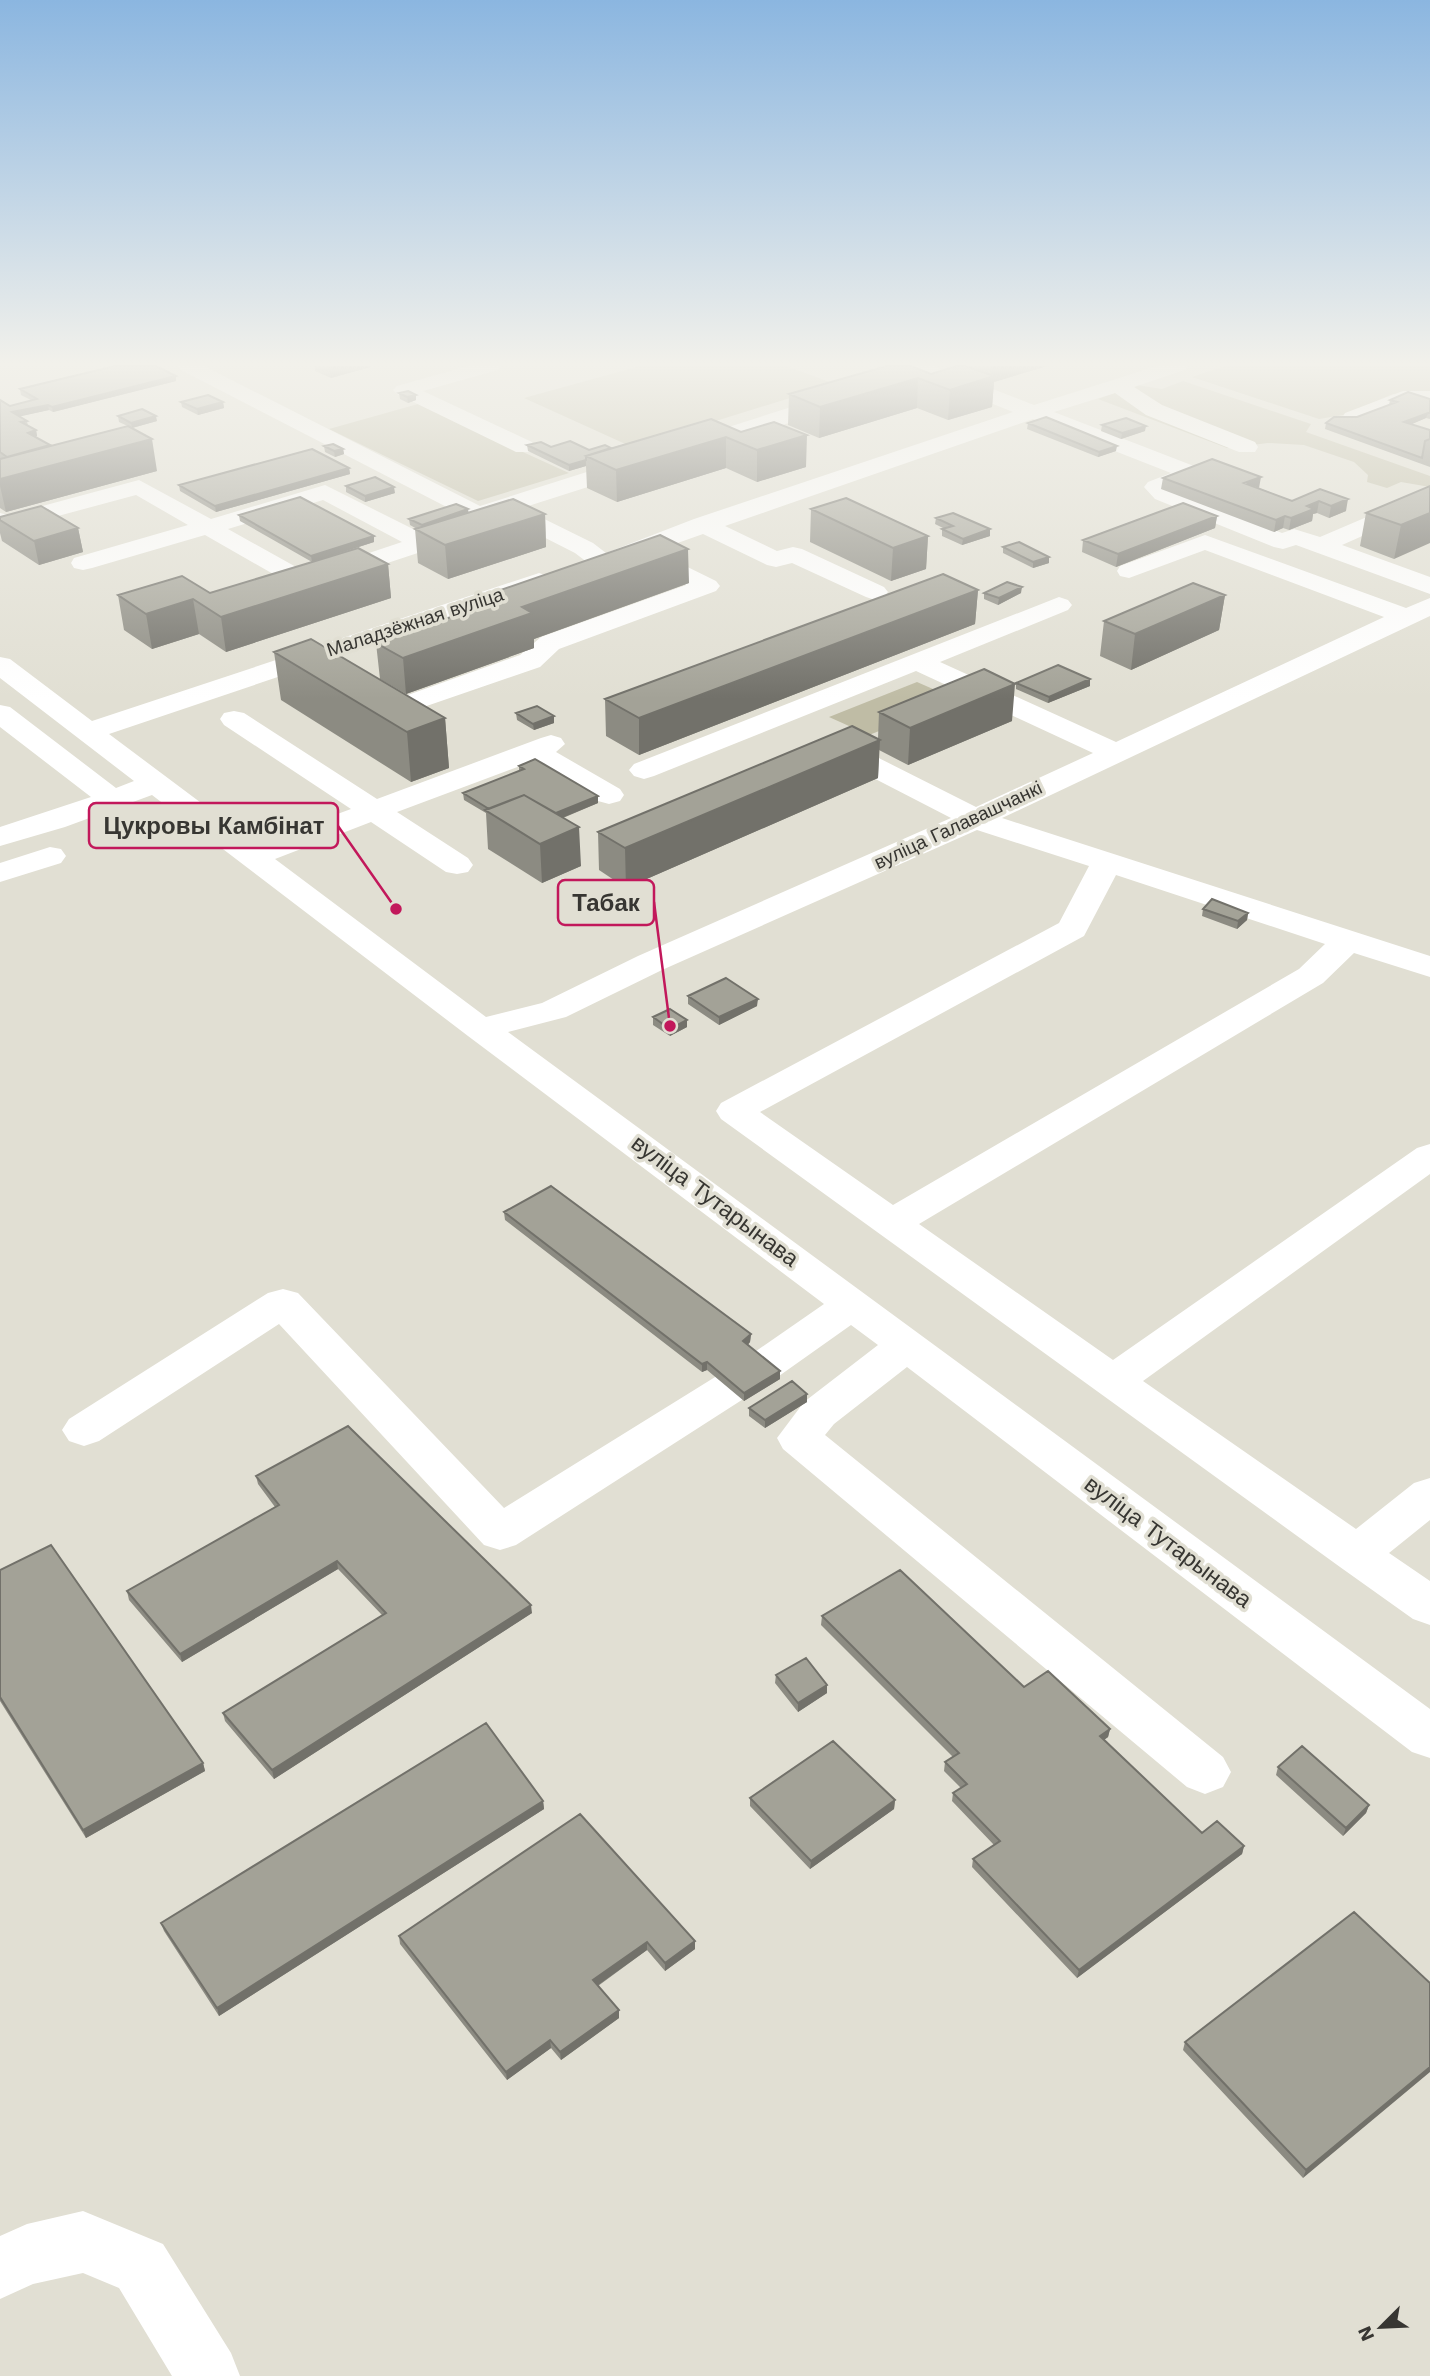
<svg xmlns="http://www.w3.org/2000/svg" width="1430" height="2376" viewBox="0 0 1430 2376" font-family="'Work Sans',sans-serif">
  <rect width="100%" height="100%" fill="#e1dfd3"/>
  <!-- green -->
  <path fill="#bfbca5" d="M640 366H786L835 384 632 447 524 398Z
    M1225 366H1430V393L1393 394 1343 415 1319 419 1192 377Z
    M1183 381 1311 424 1306 432 1430 476V487L1401 482 1387 488 1367 482 1368 475 1354 462 1304 445 1268 443 1227 448 1098 399 1137 385 1162 389Z
    M418 404 569 473 478 501 329 429Z
    M917 682 958 700 869 735 829 717Z"/>
  <g fill="none" stroke-linecap="round" stroke-linejoin="round">
    <!-- minor -->
    <path fill="#fff" fill-rule="evenodd" d="M178 366H204L480 506 829 395H845L848 400 845 405 522 508 593 543 606 553 694 519 1013 412 908 370 905 366H933L1034 405 1157 366H1188L1185 370 1134 387 1162 405 1255 442 1258 447 1255 452H1239L1146 415 1115 393 1054 412 1199 468 1202 473 1199 478 1171 489 1282 533 1294 529 1320 537 1430 490V506L1342 545 1430 577V594L1296 545 1283 549 1274 547 1155 499 1144 487 1148 482 1171 473 1033 419 725 526 777 551 793 547 802 549 884 587 888 592 884 597 875 600 866 597 792 563 776 567 767 565 703 534 655 551 716 581 720 586 716 591 559 649 540 667 415 710 405 708 401 702 405 696 520 655 541 637 686 585 634 558 612 562 610 566 601 568 592 566 575 553 510 520 470 519 181 370Z
      M468 366H501L498 370 423 391 532 442 535 447 532 452H516L397 394 393 390 397 386Z
      M1403 391H1430V403H1406L1353 424 1345 423 1342 418 1345 413Z
      M139 480 211 519 325 485 425 535 436 532 445 534 448 539 445 544 327 583 318 580 314 575 318 570 402 542 323 500 228 529 314 577 318 582 314 587 305 590 296 587 205 535 92 568 83 570 74 568 71 563 74 558 188 525 136 495 6 530 0 529V513L9 515Z
      M1205 535 1406 608 1430 598V616L1002 818 1430 956V977L1354 953 1323 983 919 1224 1113 1360 1417 1148 1430 1144V1174L1143 1381 1356 1529 1414 1483 1430 1478V1520L1389 1553 1430 1581V1625L1413 1619 1340 1567 721 1119 716 1111 721 1103 1059 923 1089 866 977 830 662 970 566 1017 508 1032 1430 1709V1758L1412 1752 907 1367 834 1424 825 1435 1223 1757 1231 1772 1223 1787 1205 1794 1187 1787 783 1449 777 1438 804 1402 878 1345 851 1325 779 1376 516 1545 500 1550 484 1545 279 1324 99 1441 84 1446 69 1441 62 1430 69 1419 268 1293 283 1289 298 1293 504 1508 749 1356 824 1304 468 1036 152 795 65 827 0 846V827L91 797 0 727V705L10 707 116 788 134 781 0 678V657L10 659 92 721 530 576 539 573 548 576 552 581 548 586 109 734 256 844 351 809 224 725 220 719 224 713 234 711 244 713 377 799 541 738 551 735 561 738 565 744 556 752 620 789 624 795 620 801 609 804 598 801 531 762 397 812 468 858 473 865 468 872 457 874 446 872 371 822 275 859 486 1017 542 1003 638 956 951 818 823 752 819 746 823 740 833 737 843 740 976 807 1093 753 916 671 654 776 644 779 634 776 629 770 634 764 1059 597 1068 600 1072 605 1068 610 940 662 1116 742 1384 617 1205 550 1129 578 1120 576 1117 571 1120 566ZM1116 875 1325 944 1299 969 893 1205 760 1112 1084 936Z
      M50 847 61 849 66 856 61 863 0 882V863Z
      M83 2211 163 2244 231 2353 240 2376H172L119 2288 83 2273 33 2284 0 2299V2236L27 2224Z"/>
  </g>
  <!-- wall -->
  <path fill="#8c8b82" d="M315 366H370V367L331 378 315 371Z
    M957 366H1047L994 382 992 407 948 420 917 408 819 438 788 425 789 394 931 374Z
    M176 376V381L53 412 49 410 20 416 27 421 28 426 36 430 37 436 35 437 50 446 157 471 6 512 0 508V459H2L0 458V400L10 406 31 400 21 395 20 389Z
    M399 393 416 400 408 403 400 399Z
    M1430 399V419L1426 418 1411 424 1430 430V467L1325 429 1326 423 1357 417 1389 405 1390 400Z
    M181 402H223L224 408 198 415 182 407Z
    M118 416 157 421 132 428 119 422Z
    M711 419 806 467 757 482 726 468 617 502 587 488 586 466 569 471 528 451 527 445 589 450 611 448Z
    M1028 423 1116 451 1098 457 1027 429Z
    M1102 425 1145 431 1121 439 1101 431Z
    M324 446 343 449 344 454 335 457 325 452Z
    M349 468 350 474 216 512 180 491 179 485Z
    M1163 478 1259 488 1292 501 1320 489 1346 511 1329 518 1317 513 1313 514 1312 521 1289 530 1283 528 1274 532 1161 489Z
    M346 486 395 493 365 502 346 492Z
    M1430 486 1394 559 1360 546 1366 513Z
    M468 509V513L545 514 546 547 448 579 418 563 415 529H417L410 525 409 519Z
    M811 509 928 536 926 569 891 581 810 542Z
    M239 515 374 536V542L312 562 240 521Z
    M1217 516 1215 528 1116 567 1082 552 1083 540Z
    M0 517 78 528 83 552 39 565 2 541 0 533Z
    M936 518 990 529V536L962 545 942 536V529H945L935 524Z
    M1003 547 1049 563 1033 568 1003 553Z
    M388 564 391 598 226 652 199 634 152 649 124 630 118 595 210 593Z
    M689 583 534 639V648L406 694 380 679 376 643 490 603 489 594Z
    M978 590 975 624 639 755 606 736 605 699Z
    M984 593H1021L998 605 984 599Z
    M1225 595 1219 630 1131 670 1100 656 1104 621Z
    M274 652 445 718 449 768 411 782 281 700Z
    M1090 679V686L1048 703 1016 689V683Z
    M879 712 1012 721 908 765 879 750 878 778 626 888 599 870 598 832 878 739Z
    M516 713 554 716V723L534 730 517 720Z
    M519 766 598 803 563 818 581 866 542 883 488 849 486 813 464 800 463 793 519 771Z
    M1203 909 1248 913 1247 920 1237 929 1202 916Z
    M688 996 757 1006 719 1025 688 1004Z
    M653 1017 687 1020V1027L670 1036 653 1025Z
    M504 1212 751 1334 750 1342 748 1345 780 1379 744 1401 707 1370 702 1372 505 1220Z
    M807 1394V1402L765 1428 749 1416V1408Z
    M256 1476 532 1613 274 1779 225 1721 223 1713 382 1615 338 1569 182 1662 129 1600 127 1591 275 1507 258 1484Z
    M0 1570 203 1763 205 1771 86 1838 0 1701Z
    M822 1616 1024 1687 1110 1729 1108 1737 1104 1740 1202 1833 1244 1846 1242 1854 1077 1978 972 1867 973 1859 994 1845 952 1801 953 1793 961 1788 944 1771 945 1762 953 1757 821 1625Z
    M776 1675 827 1693 798 1712 775 1683Z
    M1278 1767 1369 1805 1366 1813 1343 1836 1276 1775Z
    M750 1798 895 1800 894 1809 810 1869 750 1806Z
    M543 1801 544 1809 219 2016 164 1931 161 1923Z
    M399 1936 695 1941V1949L665 1971 647 1950 598 1986 619 2018 561 2060 551 2048 507 2080 400 1944Z
    M1430 1983 1303 2178 1183 2050 1185 2042Z"/>
  <!-- shaded-wall -->
  <path fill="#72716a" d="M334 366H370V367L331 378 329 367Z
    M991 366H1047L994 382 992 407 948 420 950 390 990 378Z
    M176 376V381L53 412 52 407Z
    M918 378 917 408 819 438 820 407Z
    M416 395V400L408 403 407 397Z
    M223 402 224 408 198 415 197 409Z
    M48 405 49 410 13 418 12 412Z
    M1428 413 1426 418 1403 428 1404 422Z
    M156 416 157 421 132 428 131 423Z
    M1146 426 1145 431 1121 439 1122 433Z
    M36 430 37 436 29 438 28 433Z
    M807 435 806 467 757 482V450Z
    M726 437V468L617 502 616 470Z
    M152 439 157 471 6 512 0 486V479Z
    M1117 446 1116 451 1098 457 1099 452Z
    M343 449 344 454 335 457 334 451Z
    M586 460V466L569 471V465Z
    M349 468 350 474 216 512 215 506Z
    M1261 477 1259 488 1244 483Z
    M394 487 395 493 365 502V496Z
    M1348 499 1346 511 1329 518 1331 506Z
    M1319 501 1317 513 1313 514 1312 521 1289 530 1291 518 1307 506Z
    M468 509 469 515 422 531V525Z
    M1430 513V543L1394 559 1401 525Z
    M545 514 546 547 448 579 445 545Z
    M1217 516 1215 528 1116 567 1118 554Z
    M1285 516 1283 528 1274 532 1276 520Z
    M78 528 83 552 39 565 34 541Z
    M990 529V536L962 545 963 539Z
    M374 536V542L312 562 311 556Z
    M928 536 926 569 891 581 893 548Z
    M688 549 689 583 534 639V648L406 694 403 658 522 607Z
    M1049 557V563L1033 568V562Z
    M388 564 391 598 226 652 221 617Z
    M1022 587 1021 593 998 605 999 598Z
    M978 590 975 624 639 755V718Z
    M1225 595 1219 630 1131 670 1135 634Z
    M193 599 199 634 152 649 146 614Z
    M1090 679V686L1048 703 1049 697Z
    M1015 684 1012 721 908 765 910 728Z
    M554 716V723L534 730 533 724Z
    M445 718 449 768 411 782 407 732Z
    M880 740 878 778 626 888 625 848Z
    M598 796V803L523 834 521 828Z
    M579 827 581 866 542 883 540 844Z
    M1248 913 1247 920 1237 929 1238 921Z
    M758 999 757 1006 719 1025V1017Z
    M687 1020V1027L670 1036V1029Z
    M751 1334 750 1342 743 1349V1341Z
    M707 1362V1370L702 1372V1364Z
    M780 1371V1379L744 1401V1393Z
    M807 1394V1402L765 1428V1420Z
    M337 1561 338 1569 182 1662 180 1654Z
    M531 1605 532 1613 274 1779 272 1770Z
    M827 1685V1693L798 1712V1703Z
    M1110 1729 1108 1737 1098 1744 1100 1736Z
    M203 1763 205 1771 86 1838 83 1830Z
    M895 1800 894 1809 810 1869 811 1861Z
    M543 1801 544 1809 219 2016 217 2008Z
    M1369 1805 1366 1813 1343 1836 1346 1828Z
    M1244 1846 1242 1854 1077 1978 1079 1970Z
    M695 1941V1949L665 1971V1963Z
    M647 1942V1950L594 1988 593 1980Z
    M619 2010V2018L561 2060 560 2052Z
    M550 2040 551 2048 507 2080 506 2072Z
    M1430 2067V2072L1303 2178 1306 2170Z"/>
  <!-- building -->
  <path fill="#a3a297" stroke="#72716a" stroke-width="2" d="M115 366H156L176 376 52 407 48 405 12 412 27 421 21 422 36 430 28 433 50 445 7 457 0 452V400L10 406 37 399 20 389Z
    M887 366H911L931 374 957 366H965L994 376 950 390 918 378 820 407 789 394Z
    M408 391 416 395 407 397 399 393Z
    M1408 392 1430 399V413H1428L1404 422 1430 430V439L1425 441 1422 458 1326 423 1334 417H1357L1397 402 1390 400Z
    M208 395 223 402 197 409 181 402Z
    M142 409 156 416 131 423 118 416Z
    M1046 417 1117 446 1099 452 1028 423Z
    M1126 418 1146 426 1122 433 1102 425Z
    M711 419 741 432 774 422 807 435 757 450 726 437 616 470 586 456Z
    M128 426 152 439 0 479V459Z
    M570 441 589 450 605 445 611 448 586 456V460L569 465 527 445 541 442 551 447Z
    M333 444 343 449 334 451 324 446Z
    M312 449 349 468 215 506 179 485Z
    M1212 459 1261 477 1244 483 1292 501 1320 489 1348 499 1331 506 1319 501 1307 506 1314 509 1291 518 1285 516 1276 520 1163 478Z
    M375 477 394 487 365 496 346 486Z
    M1430 486V513L1401 525 1366 513Z
    M300 497 374 536 311 556 239 515Z
    M846 498 928 536 893 548 811 509Z
    M513 499 545 514 445 545 415 529Z
    M1183 503 1217 516 1118 554 1083 540Z
    M456 504 468 509 422 525 409 519Z
    M41 506 78 528 34 541 0 520V517Z
    M953 513 990 529 963 539 942 529 953 526 936 518Z
    M660 535 688 549 522 607 532 613 403 658 376 643 500 600 489 594Z
    M1019 542 1049 557 1033 562 1003 547Z
    M358 548 388 564 221 617 193 599 146 614 118 595 182 576 210 593Z
    M943 574 978 590 639 718 605 699Z
    M1007 582 1022 587 999 598 984 593Z
    M1193 583 1225 595 1135 634 1104 621Z
    M311 639 445 718 407 732 274 652Z
    M1058 665 1090 679 1049 697 1016 683Z
    M984 669 1015 684 910 728 879 712Z
    M537 706 554 716 533 724 516 713Z
    M852 726 880 740 625 848 598 832Z
    M535 759 598 796 556 813 524 795 489 809 463 793 524 769 519 766Z
    M524 795 579 827 540 844 485 810Z
    M1212 899 1248 913 1238 921 1203 909Z
    M726 978 758 999 719 1017 688 996Z
    M670 1009 687 1020 670 1029 653 1017Z
    M551 1186 751 1334 743 1341 780 1371 744 1393 707 1362 702 1364 504 1212Z
    M792 1381 807 1394 765 1420 749 1408Z
    M348 1426 531 1605 272 1770 223 1713 386 1613 337 1561 180 1654 127 1591 279 1505 256 1476Z
    M51 1545 203 1763 83 1830 0 1697V1570Z
    M900 1570 1024 1687 1048 1671 1110 1729 1100 1736 1202 1833 1217 1821 1244 1846 1079 1970 973 1859 1000 1841 953 1793 967 1784 945 1762 959 1753 822 1616Z
    M806 1658 827 1685 798 1703 776 1675Z
    M486 1723 543 1801 217 2008 161 1923Z
    M833 1741 895 1800 811 1861 750 1798Z
    M1302 1746 1369 1805 1346 1828 1278 1767Z
    M580 1814 695 1941 665 1963 647 1942 593 1980 619 2010 560 2052 550 2040 506 2072 399 1936Z
    M1354 1912 1430 1983V2067L1306 2170 1185 2042Z"/>
  <!-- sky -->
  <linearGradient id="sky" x2="0" y2="1"><stop stop-color="#8bb6e0"/><stop offset="0.52" stop-color="#f2f1eb"/><stop offset="1" stop-color="#f2f1eb" stop-opacity="0"/></linearGradient>
  <rect width="1430" height="699" fill="url(#sky)"/>
  <g text-anchor="middle" dominant-baseline="central" stroke-width="7" stroke-linejoin="round" paint-order="stroke">
    <!-- far-street labels -->
    <g font-size="19" fill="#373632" stroke="#e1dfd3">
      <text transform="translate(415 622) rotate(-18)">Маладзёжная вуліца</text>
      <text transform="translate(958 825) rotate(-25)">вуліца Галавашчанкі</text>
    </g>
    <!-- street labels -->
    <g font-size="23" fill="#373632" stroke="#e1dfd3">
      <text transform="translate(715 1201) rotate(37)">вуліца Тутарынава</text>
      <text transform="translate(1168 1542) rotate(37)">вуліца Тутарынава</text>
    </g>
  </g>
  <!-- callouts -->
  <path fill="none" stroke="#c2185b" stroke-width="2.5" d="M396 909L338 826M670 1026L654 902"/>
  <g fill="#c2185b" stroke="#e1dfd3" stroke-width="2.5">
    <circle cx="396" cy="909" r="7"/>
    <circle cx="670" cy="1026" r="7"/>
  </g>
  <g fill="#e1dfd3" stroke="#c2185b" stroke-width="2.5">
    <rect x="89" y="803" width="249" height="45" rx="7"/>
    <rect x="558" y="880" width="96" height="45" rx="7"/>
  </g>
  <g font-size="24" text-anchor="middle" font-weight="bold" fill="#373632">
    <text x="214" y="834">Цукровы Камбінат</text>
    <text x="606" y="911">Табак</text>
  </g>
  <!-- north arrow -->
  <g transform="translate(1381 2327) rotate(246)" stroke="#e1dfd3" stroke-width="5" paint-order="stroke">
  <path d="M0-5L12 26L0 18L-12 26Z" fill="#373632"/>
  <text y="-10" font-size="19" font-weight="bold" text-anchor="middle" fill="#373632">N</text>
  </g>
</svg>
